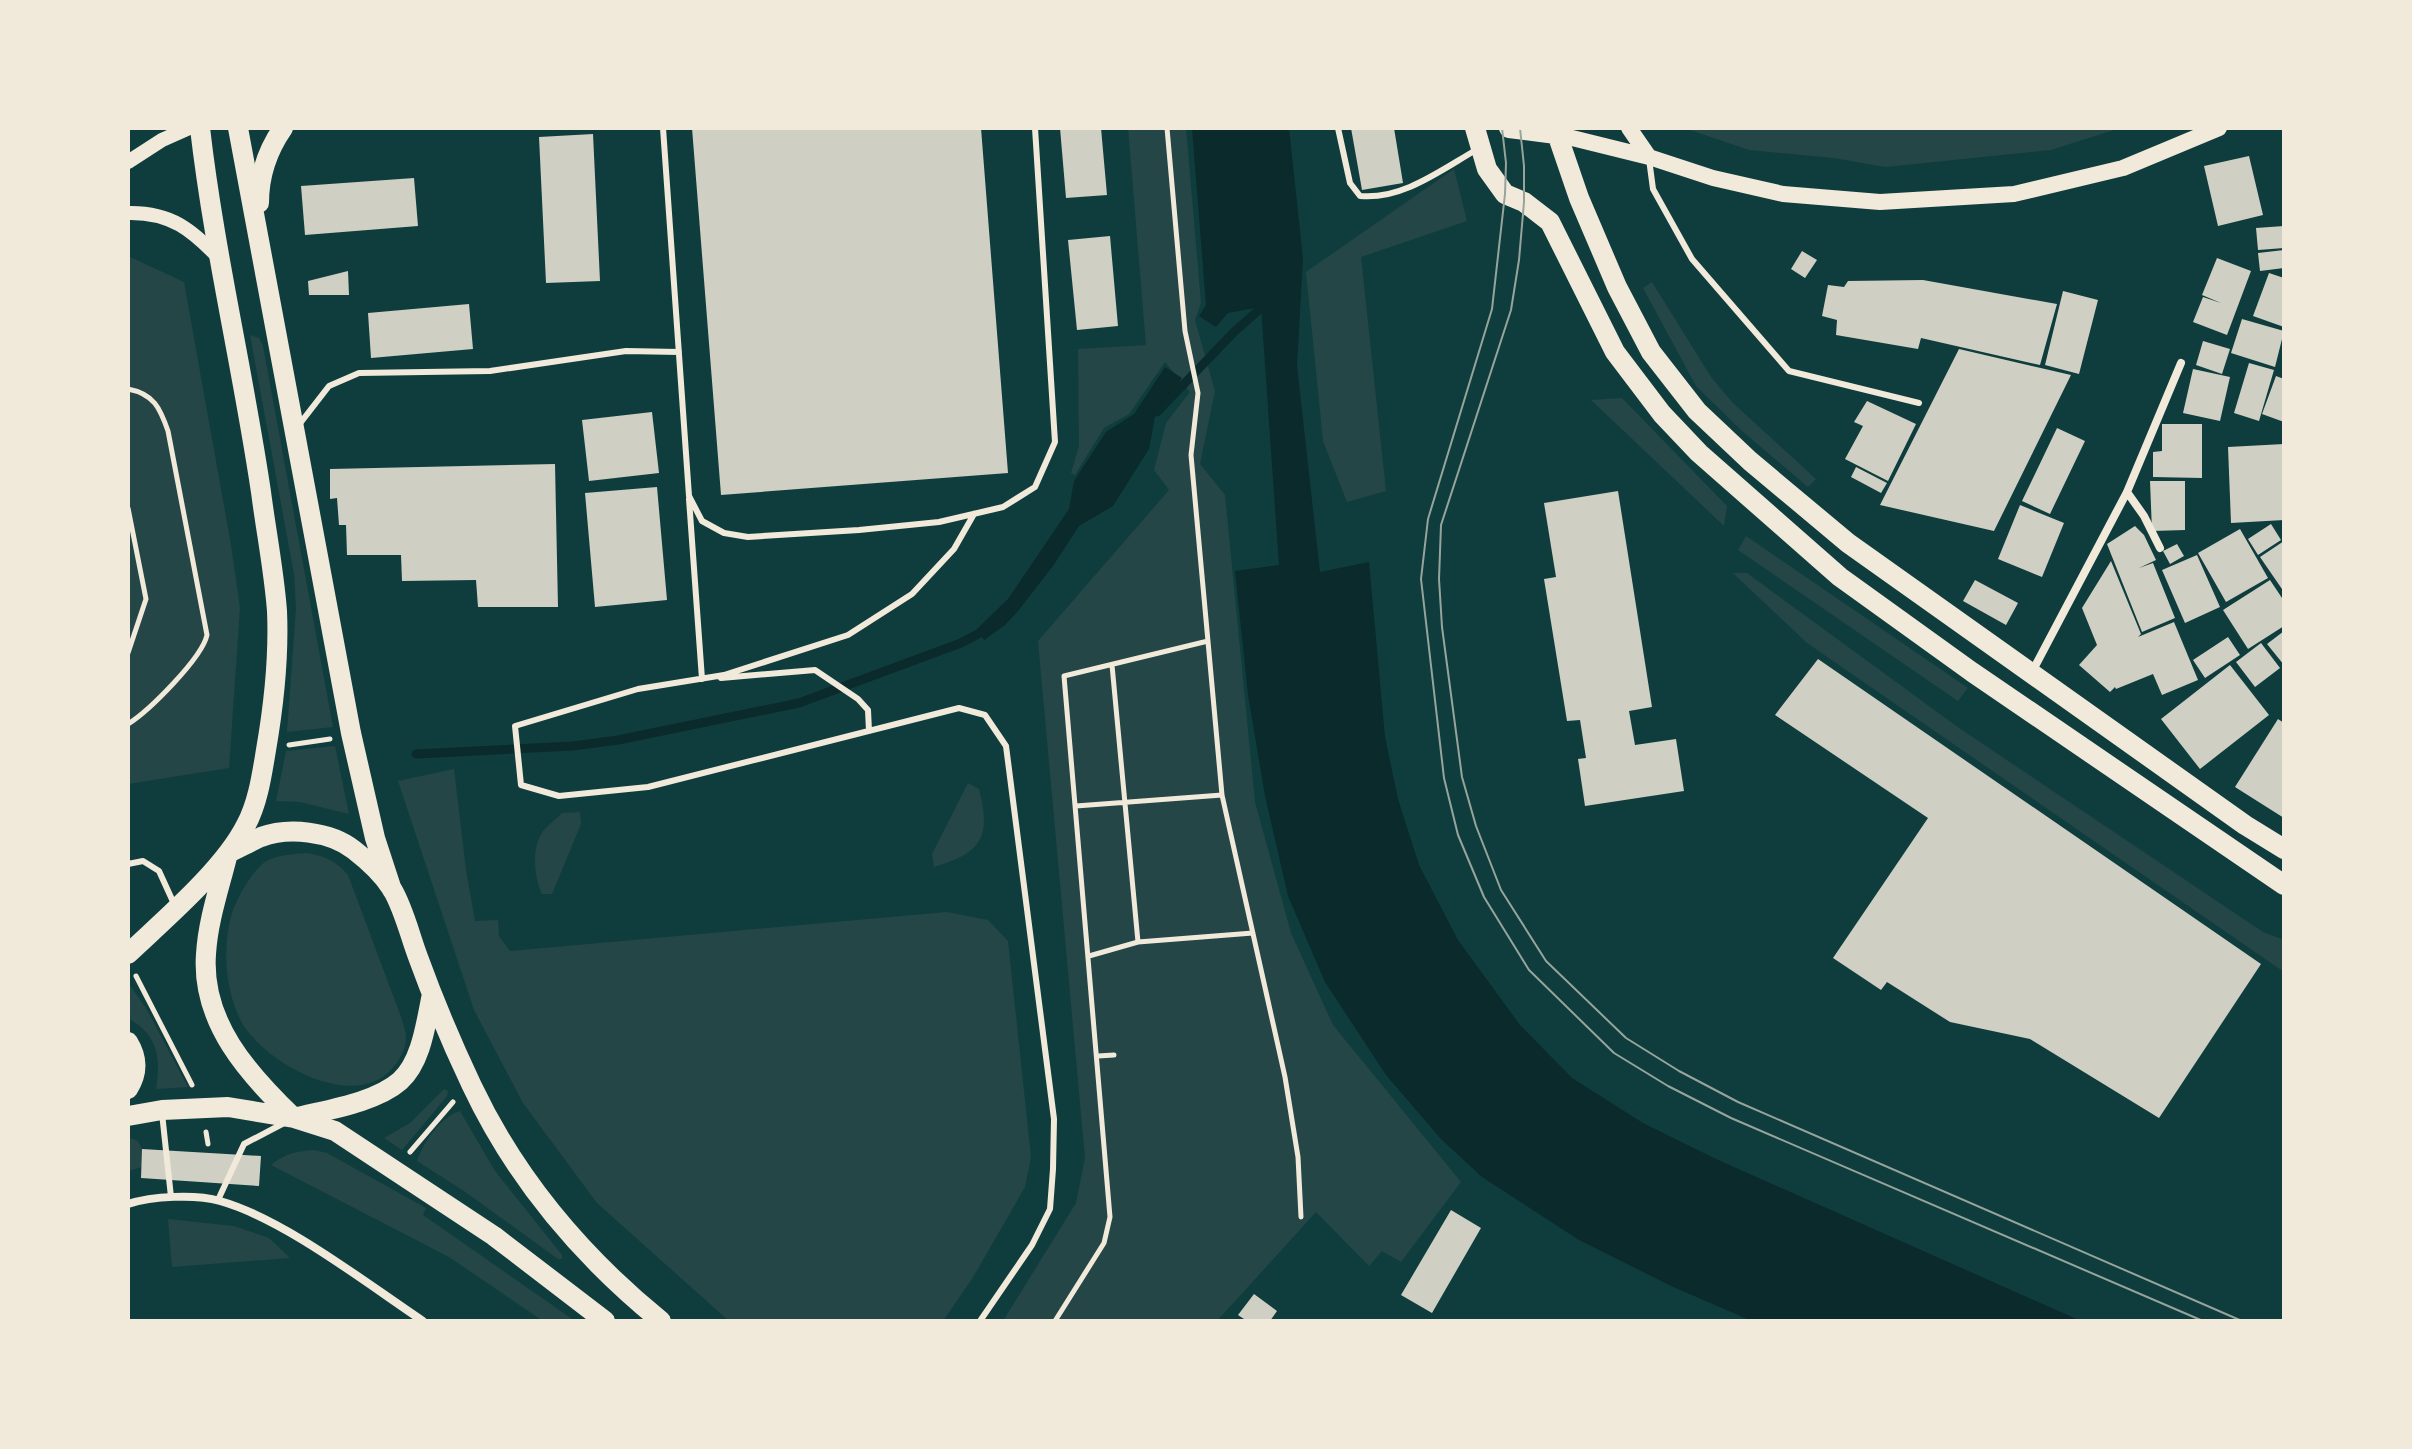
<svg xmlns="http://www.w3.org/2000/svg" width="2412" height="1449" font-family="'Varela Round',sans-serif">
  <rect width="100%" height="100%" fill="#0f3d3e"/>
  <path fill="#244646" d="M1128,128H1186L1201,303L1195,320L1215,391L1200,464L1225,495L1255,802L1291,933L1333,1025L1461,1182L1401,1262L1382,1251L1369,1266L1316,1212L1217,1321H1003L1076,1203L1085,1158L1038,641L1169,490L1154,470L1166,423L1190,392L1165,362L1129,414L1104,428L1075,475L1071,473L1079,446L1078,349L1146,345Z
    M1684,128H2120L2051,150L1885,167L1834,158L1749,150Z
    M1454,169L1467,221L1361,257L1386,491L1347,502L1323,441L1306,272Z
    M128,256L184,282L231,545L240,608L229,768L128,784Z
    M1652,282L1711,377L1732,402L1816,479L1808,487L1741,430L1696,386L1643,288Z
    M250,335L259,338L263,346L333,727L287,732L296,608L294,574Z
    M1622,398L1727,506L1724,526L1591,400Z
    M1746,536L1968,688L1958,701L1738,550Z
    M1733,573H1747L1959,728L2263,932L2284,940V972L1807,643Z
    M335,746L349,814L300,802L276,801L286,751Z
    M454,769L466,870L475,921L498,920L499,936L510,951L947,912L988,920L1008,941L1031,1157L1025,1187L972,1279L943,1321H729L597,1203L523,1103L474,1010L398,781Z
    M968,783L979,789C992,839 980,853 934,867L932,854Z
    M580,812L581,824L552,894H542C534,877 531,848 543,831C548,825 556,819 562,813Z
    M307,853C325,856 336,861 348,875L400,1014C402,1021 406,1030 406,1037C406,1048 401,1057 395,1065C359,1115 264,1064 241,1021C225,990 222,947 232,913C237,898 252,871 265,862C276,855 294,854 307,853Z
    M129,984L146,1008L188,1087L156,1089C161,1057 158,1035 128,1018Z
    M444,1089L448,1091L447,1096L402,1150L384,1138L410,1123Z
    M460,1111L495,1171L562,1255V1259H558L464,1191L417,1161C423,1143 441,1116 460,1111Z
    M128,1137L138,1141L142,1149V1167L128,1171Z
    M314,1150L327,1153L426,1208L423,1215L575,1321H543L449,1257L271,1165C284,1154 297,1151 314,1150Z
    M168,1219L234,1226L269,1238L290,1258L172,1267Z"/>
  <path fill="#0a2a2b" d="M1192,128H1289L1303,259L1297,366L1320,572L1369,562L1385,737L1398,799L1419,865L1458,940L1520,1025L1572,1078L1643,1123L1716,1159L2081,1321H1752L1671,1286L1579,1240L1482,1177L1441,1139L1386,1075L1325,982L1288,896L1265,796L1248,695L1235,571L1279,565L1261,307L1228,313L1216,327L1199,316L1206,305Z
    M1165,367L1182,378L1155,417L1149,449L1113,506L1079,526L1053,566L1018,611L1005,625L984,640L977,629L1008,599L1069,509L1074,481L1106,432L1134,414Z"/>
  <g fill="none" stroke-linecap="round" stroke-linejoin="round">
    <path stroke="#0a2a2b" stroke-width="9" d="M1157,412L1234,332L1269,301
      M416,754L573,746L618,740L799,703L961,643L989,628"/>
  </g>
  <path fill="#cfcfc3" d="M692,128H981L1008,473L721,495Z
    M1060,128H1101L1107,195L1066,198Z
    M1351,128H1394L1403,183L1362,190Z
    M593,134L600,281L546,283L539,137Z
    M2249,156L2263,215L2218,226L2204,166Z
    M414,178L418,226L305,235L301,186Z
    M2284,226V248L2258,250L2256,228Z
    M1110,236L1118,326L1077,330L1068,240Z
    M2284,250V268L2260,271L2258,253Z
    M1802,251L1817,260L1805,278L1791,269Z
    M2217,258L2251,271L2227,335L2193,322L2203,297L2221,303L2202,295Z
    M348,271L349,295H309L308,281Z
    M2269,273L2284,278V327L2253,316Z
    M1923,280L2057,304L2040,365L1921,338L1918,349L1836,335L1837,320L1822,316L1828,285L1844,287L1848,281Z
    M2063,291L2098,300L2079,374L2045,365Z
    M469,304L473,349L371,358L368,313Z
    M2242,319L2284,331L2275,367L2231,353Z
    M2203,341L2230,349L2222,374L2196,365Z
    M1959,349L2071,375L1994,531L1880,505Z
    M2249,363L2274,370L2259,421L2234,413Z
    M2193,369L2230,377L2220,421L2183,413Z
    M2276,376L2284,379V422L2262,414Z
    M1867,401L1916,424L1888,481L1845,459L1863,426L1854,422Z
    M652,412L659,473L589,481L582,420Z
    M2162,424H2202V478L2153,477V452L2162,451Z
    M2057,428L2085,441L2050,514L2022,501Z
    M2284,444V520L2231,523L2228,447Z
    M555,464L558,607H478L476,580L402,581L401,555H347L346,525H339L337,498L330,499V469Z
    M1856,467L1887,483L1881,493L1851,477Z
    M2150,481H2185V530L2152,531Z
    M657,487L667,600L595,607L585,493Z
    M1618,491L1652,707L1629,711L1635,745L1676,739L1684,791L1585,806L1578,759L1586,758L1580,720L1567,721L1544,579L1556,577L1544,503Z
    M2020,505L2064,523L2042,577L1998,559Z
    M2271,524L2281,540L2258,555L2248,539Z
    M2135,526L2144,535L2156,560L2139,568L2153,563L2175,618L2142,632L2107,544Z
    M2240,529L2268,578L2226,602L2198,553Z
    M2284,541V592L2260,557Z
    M2177,544L2184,556L2170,564L2163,551Z
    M2197,555L2220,607L2185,623L2162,570Z
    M2111,561L2141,634L2138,637L2174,622L2198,680L2162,695L2153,674L2116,689L2115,687L2110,692L2079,665L2097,645L2082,608Z
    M1975,580L2018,603L2006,625L1963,601Z
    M2270,580L2284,601V626L2248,649L2223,610Z
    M2284,631V665L2267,644Z
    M2228,637L2240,655L2205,678L2193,660Z
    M2261,643L2280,668L2255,687L2236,662Z
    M1818,659L2261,964L2159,1118L2030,1039L1950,1022L1887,982L1881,990L1833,958L1928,818L1775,715Z
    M2230,665L2269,715L2200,769L2161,719Z
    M2278,719L2284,723V818L2235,787Z
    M142,1149L261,1156L259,1186L141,1178Z
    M1451,1210L1481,1228L1432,1313L1401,1295Z
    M1254,1294L1277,1311L1270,1321H1247L1238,1315Z"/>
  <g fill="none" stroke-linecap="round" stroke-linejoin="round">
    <path stroke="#f1e9da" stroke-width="5" d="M1167,128L1185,331L1198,393L1191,455L1222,795L1285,1077L1298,1157L1301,1217
      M128,389C154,394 160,408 168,431L207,635C202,658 149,711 128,724
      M128,508L146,599L128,653
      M1112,665L1138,942
      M289,745L330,739
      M1076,806L1222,795
      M1089,956L1138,942L1253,933
      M136,976L192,1085
      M1098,1056L1114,1055
      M206,1132L208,1144
      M410,1152L453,1102
      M1055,1321L1104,1243L1110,1217L1064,676L1208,641"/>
    <path stroke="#f1e9da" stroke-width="6" d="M663,128L689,496L702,521L724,533L748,537L859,530L939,522L1003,507L1035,487L1055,442L1035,128
      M1338,128L1350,183L1360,196C1402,200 1441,170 1476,150
      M1649,159L1653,189L1692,259L1789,371L1919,403
      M298,426L329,386L359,373L490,371L626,351L679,352
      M689,499L702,679
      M974,514L954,549L912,594L848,635L724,675L638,689L515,726L521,785L559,796L648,787L959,708L985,715L1006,746L1054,1119L1053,1169L1050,1209L1032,1245L980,1321
      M721,678L815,670L858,699L868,710L869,731
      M128,864L143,861L159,871L175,906
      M162,1113L171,1197
      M218,1200L244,1144L286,1122"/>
    <path stroke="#f1e9da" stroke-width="8" d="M2127,492L2144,516L2160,548
      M2031,674L2127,492L2181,363
      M128,1204C152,1196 196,1194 220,1201C284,1219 366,1283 423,1321"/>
    <path stroke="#f1e9da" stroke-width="14" d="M128,162L162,140L189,128
      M128,213C171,212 192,230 220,259"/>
    <path stroke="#f1e9da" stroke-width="16" d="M1629,128L1649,157
      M1556,134L1649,157L1713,178L1783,194L1880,202L2014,194L2123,168L2219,128"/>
    <path stroke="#f1e9da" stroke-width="20" d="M238,128L351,733L375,838L392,890
      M1475,128L1487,169L1505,194L1524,202L1550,222L1615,352L1662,414L1699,453L1840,577L1972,672L2284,885
      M1509,128L1556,134
      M1555,128L1579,198L1617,287L1651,352L1697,411L1750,461L1848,543L2245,825L2284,849
      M259,203C259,175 267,151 283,128
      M228,853C239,848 250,842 261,837C288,827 330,831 354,850C367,860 383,875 392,889C404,909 410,936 418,957C434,1001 452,1044 472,1086C516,1179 581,1256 661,1321
      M227,857C219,889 208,921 206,954C201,1022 248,1074 294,1118
      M128,954C164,920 224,869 246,825C258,803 262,774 266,750C274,704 279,657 277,611C274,571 266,531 261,492C243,370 214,250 200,128
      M128,1042C138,1058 138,1073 128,1089
      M128,1116L162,1110L228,1107L294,1118L335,1131L494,1236L605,1321
      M294,1118C325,1110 375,1103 400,1081C422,1061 426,1022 432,994"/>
    <path stroke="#97a49c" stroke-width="2" d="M1502,128L1506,163L1505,194L1492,309L1428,519L1421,579L1444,778L1458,835L1484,897L1529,970L1614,1053L1668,1086L1731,1118L2203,1321
      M1520,128L1524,166V202L1519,260L1511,310L1441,525L1439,579L1442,627L1462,777L1476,826L1501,890L1546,961L1626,1038L1679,1071L1738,1102L2242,1321"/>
  </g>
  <rect width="2412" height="1449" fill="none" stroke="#f1e9da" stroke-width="260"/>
</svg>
